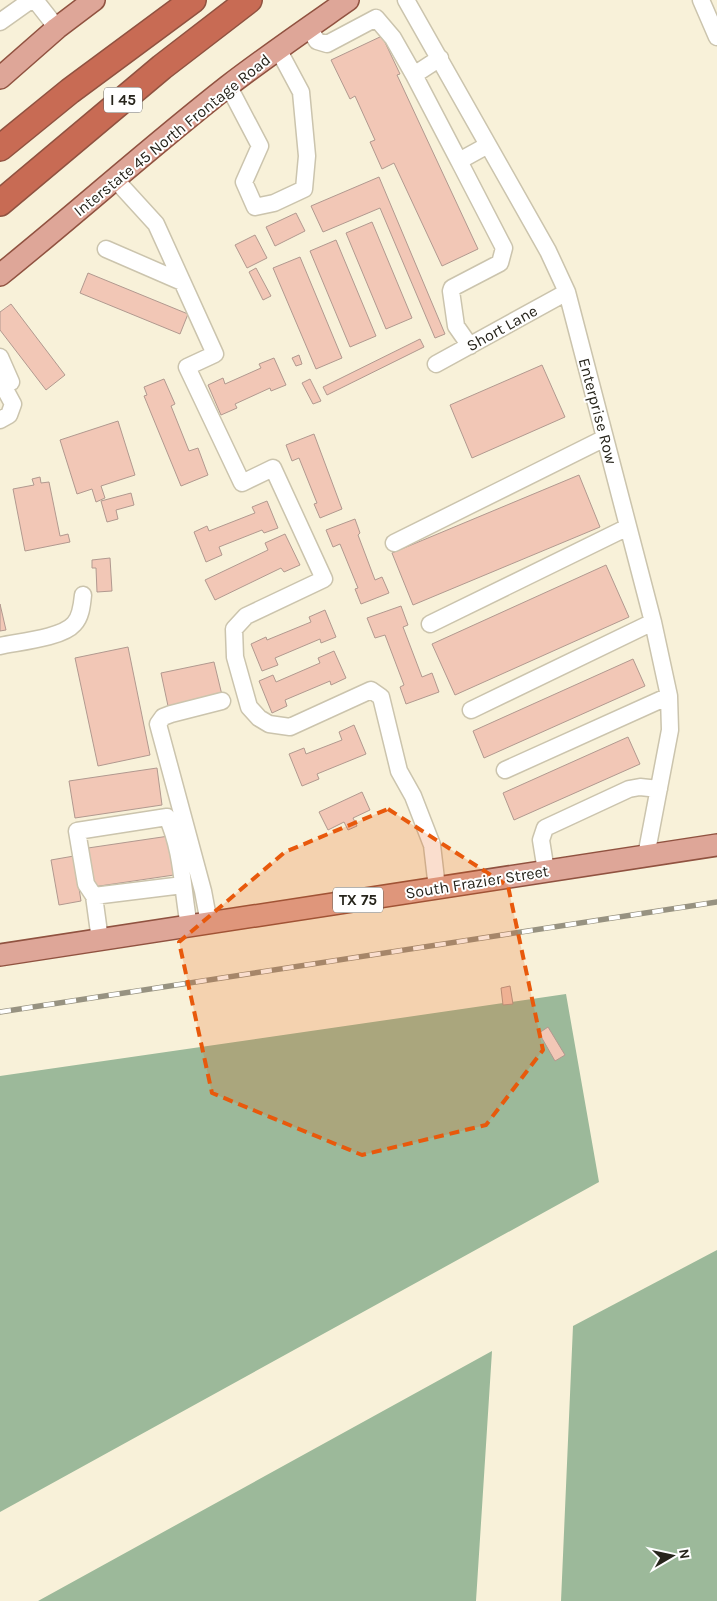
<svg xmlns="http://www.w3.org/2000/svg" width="717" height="1601" font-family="Karla,sans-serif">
  <rect width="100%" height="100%" fill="#f8f1d9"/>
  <path fill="#9cb99a" d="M566,994L599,1182L0,1512V1076Z
    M717,1250V1601H561L573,1326Z
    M492,1351L476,1601H38Z"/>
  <path fill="#f2c7b6" stroke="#b1998f" d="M382,36L400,74L397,75L478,249L442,266L394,163L382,169L370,142L375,140L355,96L350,99L331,60Z
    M379,177L445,334L435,338L380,208L323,232L311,206Z
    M296,213L305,231L275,246L266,227Z
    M372,222L412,318L386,329L346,233Z
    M255,235L267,258L247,268L235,245Z
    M336,240L376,336L350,347L310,251Z
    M300,257L342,358L316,369L273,268Z
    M256,268L271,296L263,300L249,272Z
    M88,273L188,314L180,334L80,293Z
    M11,304L65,375L46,390L0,330V312Z
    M420,339L424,347L327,395L323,387Z
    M299,355L302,364L296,366L292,358Z
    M274,358L286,385L271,391L270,388L235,404L237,408L221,415L208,385L223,378L225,384L261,368L259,364Z
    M542,365L565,417L472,458L450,405Z
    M164,379L175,404L171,406L189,451L198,448L208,475L181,486L144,396L147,395L144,387Z
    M310,379L321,401L313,404L302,383Z
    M118,421L135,475L101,486L105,498L96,502L92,489L77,494L60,440Z
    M314,434L342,509L320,518L314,504L317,503L299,458L292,461L286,445Z
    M579,475L600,527L413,605L392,553Z
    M40,477L41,483L49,482L60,536L68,534L70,542L25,551L13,489L34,485L32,479Z
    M131,493L134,505L116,510L118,519L107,522L101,501Z
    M267,501L278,528L264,533L262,530L219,547L222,555L206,562L194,532L207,526L209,531L255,513L252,507Z
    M355,519L360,533L358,535L375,580L382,577L389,593L361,604L355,589L358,588L340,544L333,547L326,530Z
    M285,534L300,565L284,572L281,568L215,600L205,580L268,550L265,543Z
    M110,558L112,591L97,592L96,568H92V560Z
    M606,565L629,617L455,695L432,644Z
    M0,604L6,630L0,631Z
    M401,606L408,625L403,627L422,677L432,673L439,692L406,704L400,687L404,685L385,635L375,638L367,618Z
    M325,610L336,637L321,643L320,639L275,658L278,665L262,671L251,644L266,637L267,640L311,622L309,617Z
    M128,647L150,755L98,766L75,658Z
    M334,651L346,678L331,685L330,681L285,700L287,706L272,713L259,681L273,675L276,682L320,663L318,658Z
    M633,659L645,686L484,758L473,731Z
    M214,662L222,695L168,706L161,673Z
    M354,725L366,754L317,774L319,779L302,786L289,754L304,748L306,754L342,740L339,732Z
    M628,737L640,764L514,820L503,793Z
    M157,768L162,805L75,818L69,781Z
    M362,792L370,810L353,818L357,826L348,830L344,822L328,830L319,812Z
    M169,836L174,875L93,887L88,848Z
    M74,856L81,901L59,905L51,860Z
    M510,986L513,1004L503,1005L501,988Z
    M548,1027L565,1055L555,1061L539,1033Z"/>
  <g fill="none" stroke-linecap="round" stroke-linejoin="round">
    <g stroke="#cbc4ad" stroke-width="19">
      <path id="minor" d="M35,0L57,28
        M406,0L548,251L567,292L653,622L669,696L670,730L646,856
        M701,0L717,37
        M0,22L31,0
        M309,28L317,41L327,44L376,18L393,38L414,75
        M440,58L414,75L459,161L488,145
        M228,85L260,146L244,182L255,207L274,203L304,189L307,156L301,92L278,49
        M459,161L504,248L500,263L452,288L451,291L456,326L470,346
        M114,178L156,224L215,354L187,367L242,483L273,468L324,579L246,616L234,629L235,657L249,707L259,718L269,724L290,727L371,690L381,697L399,771L413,796L432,845L437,888
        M106,249L182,282
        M0,357L11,382
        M436,364L567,292
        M0,380L13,404L9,415L0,420
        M394,543L605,438
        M430,624L628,527
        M0,646C18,642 62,638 74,624C81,617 82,605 83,595
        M471,710L653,622
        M505,770L669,696
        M546,871L541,840L545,828L629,789L640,787L659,789
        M94,896L183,885
        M209,923L203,891L158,724L163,717L171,714L222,701
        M100,940L94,896L86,884L77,831L167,817C183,852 182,889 189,926"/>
    </g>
    <g stroke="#905240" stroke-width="24">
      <path id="major" d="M0,78L57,28L94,0
        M0,275C77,213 150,147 228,86C267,56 308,28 348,0
        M0,955L717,845"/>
    </g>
    <g stroke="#905240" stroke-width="28">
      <path id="highway" d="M0,148L70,91L193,0
        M0,203L162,67L249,0"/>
    </g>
    <use href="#minor" stroke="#fff" stroke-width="16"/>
    <use href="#major" stroke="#dea698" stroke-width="21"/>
    <use href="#highway" stroke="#c86b54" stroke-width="25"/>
    <g stroke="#979281" stroke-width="5.5">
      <path id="rail" d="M0,1012L717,902"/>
    </g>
    <use href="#rail" stroke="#fff" stroke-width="4" stroke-dasharray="11" stroke-linecap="butt"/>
  </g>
  <path fill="#e8590c" fill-opacity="0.2" stroke="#e8590c" stroke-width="4" stroke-dasharray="10 6" stroke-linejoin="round" d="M388,809L508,886L543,1050L486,1125L362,1155L212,1093L179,942L285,852Z"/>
  <g text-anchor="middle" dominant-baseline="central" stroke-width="4" stroke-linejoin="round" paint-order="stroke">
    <g fill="#fff" stroke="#686660" stroke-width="1">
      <rect x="104" y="87.5" width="38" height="25" rx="4"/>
      <rect x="333" y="887.5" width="50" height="25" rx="4"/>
    </g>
    <g font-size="15" font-weight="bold" fill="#27251c">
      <text x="123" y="100">I 45</text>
      <text x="358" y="900">TX 75</text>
    </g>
    <g font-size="16" fill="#27251c" stroke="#fff">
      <text transform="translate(172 135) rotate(-39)">Interstate 45 North Frontage Road</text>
      <text transform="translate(502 328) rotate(-29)">Short Lane</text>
      <text transform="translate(598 411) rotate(75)">Enterprise Row</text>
      <text transform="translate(477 882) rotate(-9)">South Frazier Street</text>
    </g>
  </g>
  <g transform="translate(672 1556) rotate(81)" stroke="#ffffff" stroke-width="4" paint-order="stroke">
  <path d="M0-4L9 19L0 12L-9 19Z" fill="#27251c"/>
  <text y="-8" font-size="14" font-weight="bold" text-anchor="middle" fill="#27251c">N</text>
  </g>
</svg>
